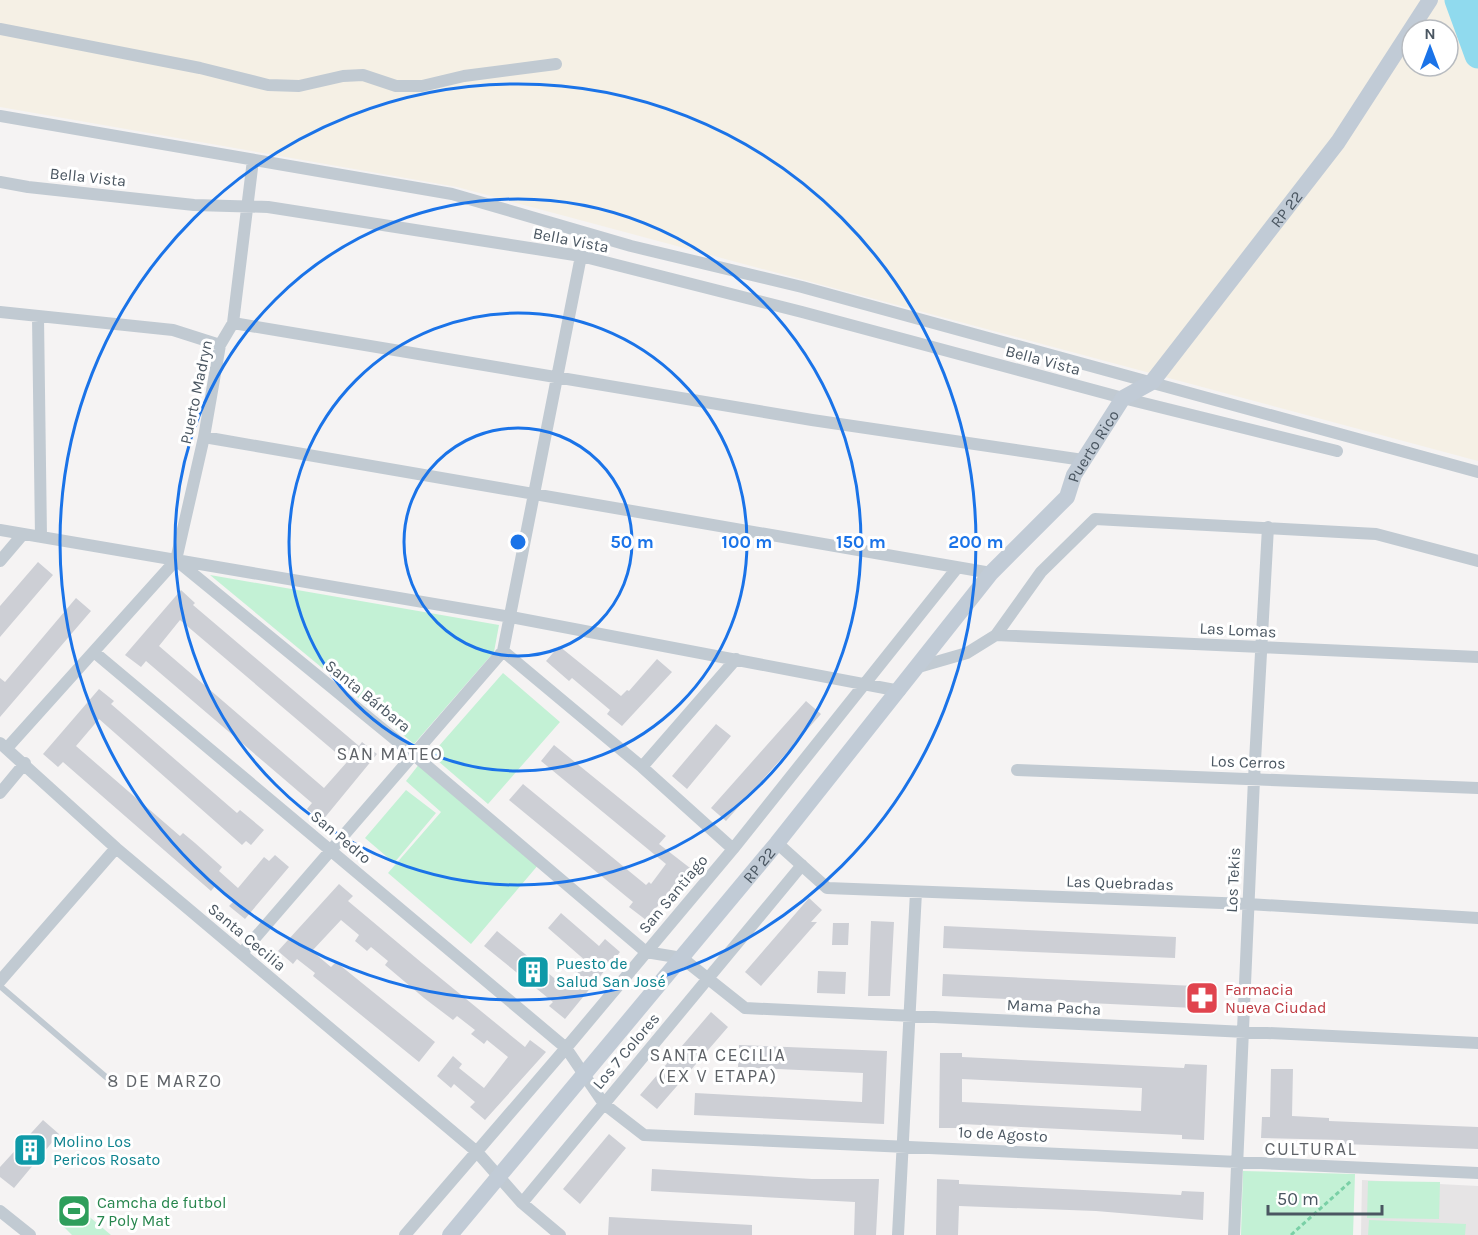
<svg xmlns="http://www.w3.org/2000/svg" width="1478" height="1235" font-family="Karla,sans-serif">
  <rect width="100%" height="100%" fill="#f5f3f3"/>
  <path fill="#e6e4e5" d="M1362,1180L1478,1186V1235H1361Z"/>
  <path fill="#c3f1d5" d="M210,575L499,625L494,652L414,744Z
    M503,673L560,722L488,804L431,755Z
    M420,763L539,864L471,944L388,873L441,812L406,781Z
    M406,790L436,813L394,863L365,838Z
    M1243,1171L1355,1174L1353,1235H1241Z
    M1368,1181L1440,1182L1439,1219L1367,1218Z
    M72,1202L111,1235H72L57,1220Z
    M1369,1220L1466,1224L1465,1235H1368Z"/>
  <path fill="#f5f0e5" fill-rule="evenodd" d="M0,0H1478V461L457,187L0,107ZM1412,30H1448V66H1412Z"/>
  <path fill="#90daee" d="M1458,0H1478V55Z"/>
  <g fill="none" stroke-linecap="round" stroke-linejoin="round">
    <path stroke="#90daee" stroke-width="27" d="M1458,0L1478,55"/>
  </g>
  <path fill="#cdcfd5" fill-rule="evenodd" d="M38,562L53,575L0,637V606Z
    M181,590L195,603L193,605L359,746L362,742L377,754L322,821L307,809L312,803L146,661L141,667L125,655ZM180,620L347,762L324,788L159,646Z
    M76,598L91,611L0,717V678L5,682Z
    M559,646L621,696L627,690L629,691L657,659L672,672L622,726L607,714L610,710L572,678L569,681L546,661Z
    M99,689L114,701L111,704L237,813L240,810L264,830L251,845L246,841L242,845L99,719L76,746L180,836L183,833L195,843L222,867L219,871L238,888L264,857L269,861L275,855L289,867L245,919L229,906L234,901L216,885L211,891L63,762L58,767L43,754Z
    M806,701L821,714L726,821L711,808Z
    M716,724L731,736L687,789L672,776Z
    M554,745L666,836L659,844L690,868L646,920L629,907L633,902L509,800L523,784L646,885L649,882L651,884L666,864L541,761Z
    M339,884L353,896L348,901L422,963L525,1047L530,1040L546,1052L485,1120L470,1107L475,1102L454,1084L451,1088L437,1076L453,1056L462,1064L459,1068L484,1088L508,1057L487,1040L484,1044L471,1034L475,1030L457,1016L453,1020L424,998L385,965L388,961L371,947L367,951L355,941L359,935L341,920L312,951L331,967L336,962L435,1042L419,1062L313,976L315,973L297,959L293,964L278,951Z
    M809,898L822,910L811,922H817L761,986L745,972Z
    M561,913L599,946L605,939L620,952L565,1019L549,1006L553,1002L484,946L497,931L565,987L587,962L548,928Z
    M871,921L894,922L890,996H868Z
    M833,923H849L848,945H832Z
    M944,926L1176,937L1175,958L943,948Z
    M818,971L846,972L845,994L817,993Z
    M943,974L1216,987L1215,1009L942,996Z
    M711,1012L728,1027L657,1109L640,1095Z
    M739,1045L887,1051L884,1124L694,1115L695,1093L862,1102L863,1073L738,1067Z
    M940,1053H962V1057L1184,1068L1185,1064L1207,1065L1204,1140L1182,1139V1135L961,1124V1128H939ZM962,1079L1142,1088L1141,1111L962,1102Z
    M1271,1069H1293L1292,1116L1329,1118V1121L1478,1127V1149L1343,1144V1140L1261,1138L1262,1117H1270Z
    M43,1120L59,1134L14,1188L0,1177V1167Z
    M609,1134L626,1148L580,1204L563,1189Z
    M652,1169L812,1179H879L876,1235H854L855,1202L651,1191Z
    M937,1179L959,1180V1184L1125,1192L1181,1195L1182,1191L1204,1192L1203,1220L1096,1211L959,1206L958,1235H936Z
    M609,1217L752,1225V1235H608Z"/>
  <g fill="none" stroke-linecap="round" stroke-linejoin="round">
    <path stroke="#7ad0a6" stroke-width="3" stroke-dasharray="4.5 3" stroke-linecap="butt" d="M1291,1235L1351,1181"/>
    <path stroke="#c1cad2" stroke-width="6" d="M0,986L106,1077"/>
    <path stroke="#c1cad2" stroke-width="12" d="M0,29L200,68L268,85L299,86L343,76L363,75L396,86H422L464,76L556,64
      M0,116L452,194L631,246L802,287L1478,472
      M0,182L28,187L194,205L268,207L581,256L802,312L1123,398L1337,451
      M0,312L173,330L220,345
      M38,317L41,537
      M233,323L812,420L1083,460
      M204,437L991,573
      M0,530L511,617L900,691
      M176,560L413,754L646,952L682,958L745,1008L1478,1043
      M0,561L23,534
      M996,635L1478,657
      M503,651L642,767L733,849
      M94,652L566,1048L604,1104L644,1135L1478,1173
      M922,666L967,653L996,635L1041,572L1095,519L1376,534L1478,561
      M0,743L116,848L477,1152L522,1203L560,1235
      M7,748L176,560L204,437L220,345L233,323L253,160
      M642,767L736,659
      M1017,770L1478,788
      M0,793L25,763
      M777,843L827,888L1248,904L1478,918
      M242,953L503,651L581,256
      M0,981L116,848
      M522,1203L802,865
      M0,1211L30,1235
      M405,1235L566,1048L733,849L957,568
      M898,1235L916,892
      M1234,1235L1254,779L1268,527"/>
    <path stroke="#c1cbd6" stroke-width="16" id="s1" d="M450,1235L777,843L991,573L1067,497L1074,475L1123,398L1152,382L1338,142L1430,0"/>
  </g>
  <g fill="none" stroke="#1a73e8" stroke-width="3">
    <circle cx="518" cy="542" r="114"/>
    <circle cx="518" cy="542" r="229"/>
    <circle cx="518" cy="542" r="343"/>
    <circle cx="518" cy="542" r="458"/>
  </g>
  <defs>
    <g id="building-square" transform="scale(1.725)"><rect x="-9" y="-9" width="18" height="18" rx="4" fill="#0f9aa8" stroke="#fff"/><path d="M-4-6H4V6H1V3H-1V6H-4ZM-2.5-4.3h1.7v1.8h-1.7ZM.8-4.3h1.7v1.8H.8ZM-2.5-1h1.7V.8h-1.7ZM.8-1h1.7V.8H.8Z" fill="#fff"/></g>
    <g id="pharmacy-square" transform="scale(1.725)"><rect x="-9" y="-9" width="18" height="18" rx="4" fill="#e0444e" stroke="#fff"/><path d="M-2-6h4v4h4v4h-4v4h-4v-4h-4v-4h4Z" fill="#fff"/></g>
    <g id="stadium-square" transform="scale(1.725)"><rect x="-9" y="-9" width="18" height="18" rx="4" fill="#2e9e5b" stroke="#fff"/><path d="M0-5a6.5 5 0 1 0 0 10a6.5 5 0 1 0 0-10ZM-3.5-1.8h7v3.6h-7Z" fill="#fff"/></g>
  </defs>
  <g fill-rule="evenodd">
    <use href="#building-square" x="533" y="972"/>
    <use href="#pharmacy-square" x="1202" y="998"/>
    <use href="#building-square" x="30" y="1150"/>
    <use href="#stadium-square" x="74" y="1211"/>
  </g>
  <g text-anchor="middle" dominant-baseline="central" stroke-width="6" stroke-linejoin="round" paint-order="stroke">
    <g font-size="16" fill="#4a5661" stroke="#fff">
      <text transform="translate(88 177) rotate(6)">Bella Vista</text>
      <text stroke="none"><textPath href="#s1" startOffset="1329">RP 22</textPath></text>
      <text transform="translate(571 240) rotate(11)">Bella Vista</text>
      <text transform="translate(1043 360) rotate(15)">Bella Vista</text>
      <text transform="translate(196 392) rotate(-78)">Puerto Madryn</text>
      <text stroke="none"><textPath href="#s1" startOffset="1020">Puerto Rico</textPath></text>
      <text transform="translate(1238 630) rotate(3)">Las Lomas</text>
      <text transform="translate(368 696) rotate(39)">Santa Bárbara</text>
      <text transform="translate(1248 762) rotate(2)">Los Cerros</text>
      <text transform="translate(341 837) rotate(40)">San Pedro</text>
      <text stroke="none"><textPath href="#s1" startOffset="482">RP 22</textPath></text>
      <text transform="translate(1233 880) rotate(-87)">Los Tekis</text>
      <text transform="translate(1120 883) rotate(2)">Las Quebradas</text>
      <text transform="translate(673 894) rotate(-50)">San Santiago</text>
      <text transform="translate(247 937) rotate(40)">Santa Cecilia</text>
      <text transform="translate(1054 1007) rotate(3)">Mama Pacha</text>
      <text transform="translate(626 1051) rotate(-50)">Los 7 Colores</text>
      <text transform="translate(1003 1134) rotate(3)">1º de Agosto</text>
    </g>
    <g font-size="16" fill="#0d838f" stroke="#fff" text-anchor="start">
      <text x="556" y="963">Puesto de<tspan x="556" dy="18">Salud San José</tspan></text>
      <text x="53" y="1141">Molino Los<tspan x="53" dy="18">Pericos Rosato</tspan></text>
    </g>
    <g font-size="16" fill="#be3a42" stroke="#fff" text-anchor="start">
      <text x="1225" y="989">Farmacia<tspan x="1225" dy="18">Nueva Ciudad</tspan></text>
    </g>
    <g font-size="16" fill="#27864d" stroke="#fff" text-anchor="start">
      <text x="97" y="1202">Camcha de futbol<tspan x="97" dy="18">7 Poly Mat</tspan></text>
    </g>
    <g font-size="18" letter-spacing="1.5" fill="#5f6368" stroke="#fff">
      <text x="390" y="754">SAN MATEO</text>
      <text x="718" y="1055">SANTA CECILIA<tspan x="718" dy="21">(EX V ETAPA)</tspan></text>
      <text x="165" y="1081">8 DE MARZO</text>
      <text x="1311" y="1149">CULTURAL</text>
    </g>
  </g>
  <circle cx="518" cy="542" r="9" fill="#1a73e8" stroke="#fff" stroke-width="3"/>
  <g font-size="18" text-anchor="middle" font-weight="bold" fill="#1a73e8" stroke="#fff" stroke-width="6" stroke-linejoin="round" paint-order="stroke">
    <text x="632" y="548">50 m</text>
    <text x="747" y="548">100 m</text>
    <text x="861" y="548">150 m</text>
    <text x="976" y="548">200 m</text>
  </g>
  <g transform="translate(1430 48)"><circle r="28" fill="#ffffff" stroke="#b7bbc0" stroke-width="1.5"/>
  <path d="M0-4.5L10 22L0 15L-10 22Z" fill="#1a73e8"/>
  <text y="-9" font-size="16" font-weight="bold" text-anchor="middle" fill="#4a5661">N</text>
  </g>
  <path d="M1268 1205v9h114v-9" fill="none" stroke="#4a5661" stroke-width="3"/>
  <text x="1277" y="1205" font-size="18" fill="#4a5661" stroke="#ffffff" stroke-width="4.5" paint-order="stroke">50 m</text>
</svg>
